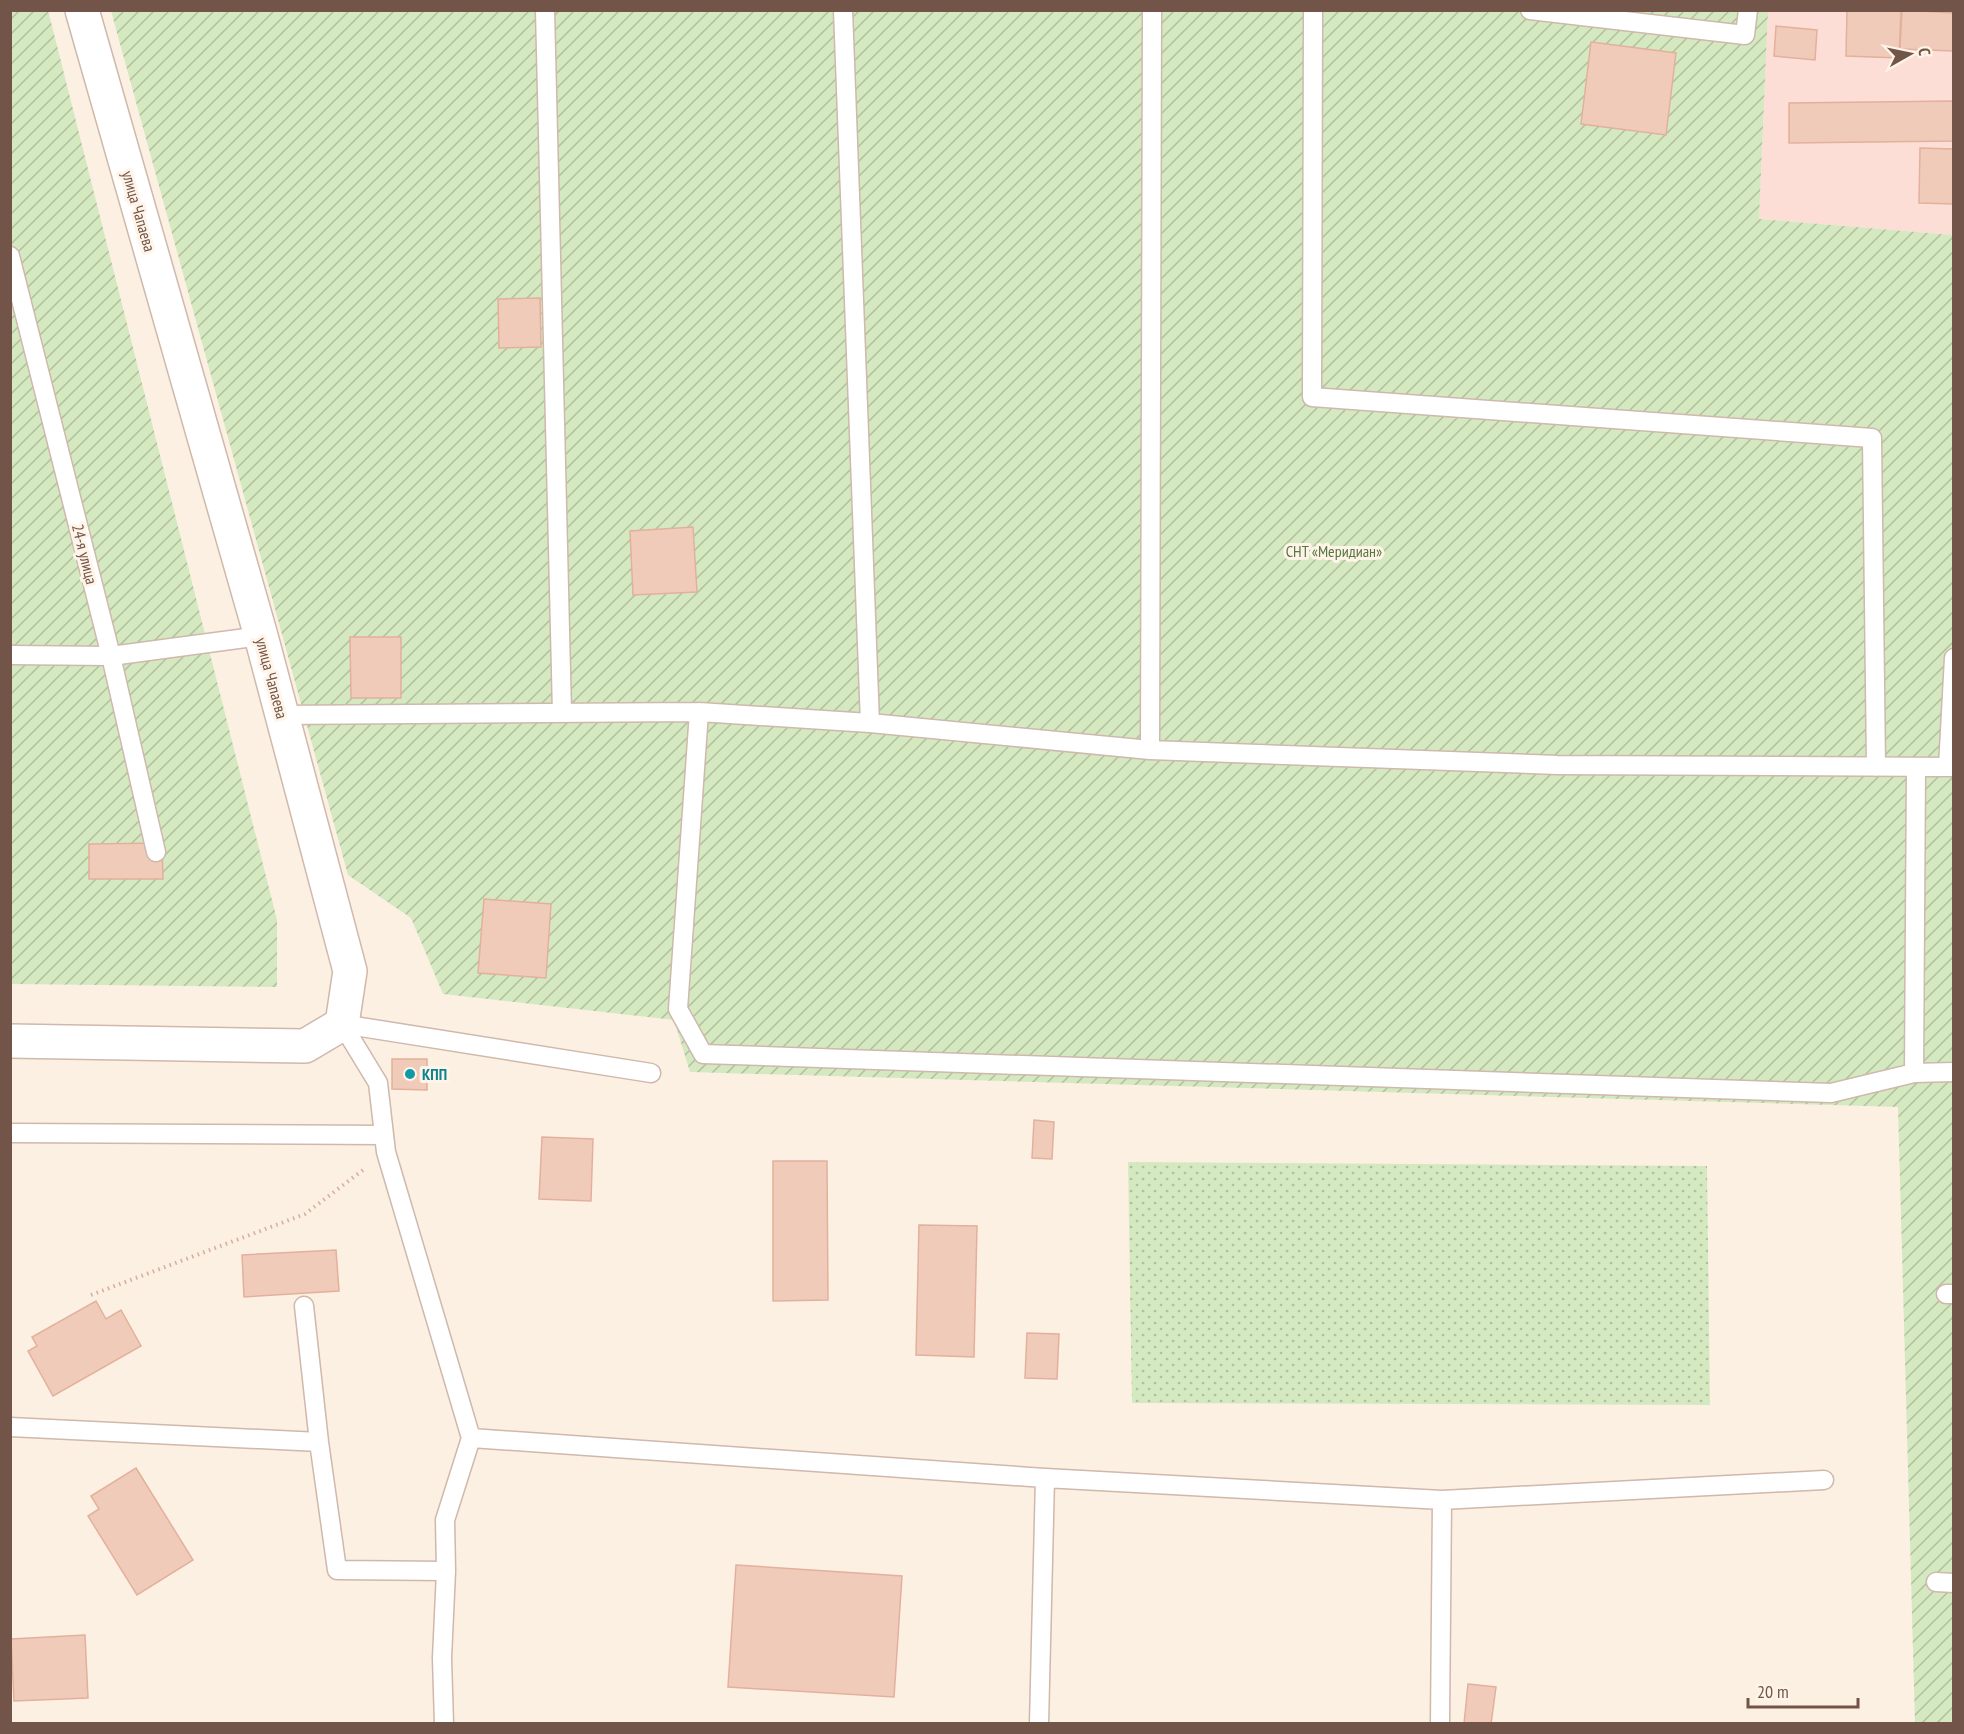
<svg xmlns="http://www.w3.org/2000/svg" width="1964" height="1734" font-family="'PT Sans Narrow',sans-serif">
  <defs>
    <pattern id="park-dots" width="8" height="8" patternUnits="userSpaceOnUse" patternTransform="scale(1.5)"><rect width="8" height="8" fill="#d5e9c1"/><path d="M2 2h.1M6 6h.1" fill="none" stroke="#b1bf9f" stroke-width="1.8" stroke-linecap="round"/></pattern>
    <pattern id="garden-furrows" width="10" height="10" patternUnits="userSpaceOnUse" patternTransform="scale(1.5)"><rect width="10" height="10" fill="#d5e9c1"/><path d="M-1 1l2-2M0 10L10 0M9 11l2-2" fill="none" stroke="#b1bf9f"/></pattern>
  </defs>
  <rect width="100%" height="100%" fill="#fcf0e2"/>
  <path fill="#fcded6" d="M1768,11H1953V235L1759,219Z"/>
  <path fill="url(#park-dots)" d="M1128,1162L1707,1166L1710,1405L1132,1403Z"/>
  <path fill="url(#garden-furrows)" d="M48,10L277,920V987L11,984L10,11Z
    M111,11H1768L1759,219L1953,235V1723H1915L1898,1107L690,1072L674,1020L443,994L411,918L348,875Z"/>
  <path fill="#f1cbba" stroke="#e3b09b" stroke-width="1.5" d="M1847,10H1901L1899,58L1846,56Z
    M1902,10L1954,13V51L1900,49Z
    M1776,26L1817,30L1815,60L1774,56Z
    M1591,42L1676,53L1666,135L1581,124Z
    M1954,101V141L1789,143V103Z
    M1920,148L1954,149V204L1919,203Z
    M540,298L541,347L499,348L498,299Z
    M693,527L697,592L633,595L630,531Z
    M350,637H401V698H351Z
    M162,843L163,879H89V844Z
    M484,899L551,904L546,978L478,973Z
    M392,1059H427V1090L392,1089Z
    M1034,1120L1054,1122L1052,1159L1032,1158Z
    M542,1137L593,1139L591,1201L539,1199Z
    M773,1161H827L828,1300L773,1301Z
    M919,1225L977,1226L974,1357L916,1355Z
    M336,1250L339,1291L244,1297L242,1255Z
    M96,1301L106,1319L121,1310L141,1346L53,1396L28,1351L37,1346L32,1337Z
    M1027,1333L1059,1334L1057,1379L1025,1378Z
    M136,1468L193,1560L137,1595L88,1516L99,1509L91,1496Z
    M736,1565L902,1576L894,1697L728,1687Z
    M85,1635L88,1698L14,1701L11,1639Z
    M1468,1684L1496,1687L1491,1724H1464Z"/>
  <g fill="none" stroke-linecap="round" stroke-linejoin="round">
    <g stroke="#cfb8ac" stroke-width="21">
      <path id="lane" d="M545,10L562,713
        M843,10L870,723
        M1313,10L1312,397L1872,438L1876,767
        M1530,10L1745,35L1748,10
        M10,256L111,656L156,852
        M10,655L111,656L261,636
        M699,712L678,1009L703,1054L1831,1093L1914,1073L1954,1072
        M281,715L699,712L870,723L1150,750L1557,765L1954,767
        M1150,750L1152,10
        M1948,767L1954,658
        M342,1024L378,1083L386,1152L471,1438L445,1520L446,1571L442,1658L444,1724
        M342,1024L651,1073
        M1914,1073L1916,767
        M10,1133L383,1135
        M1946,1294H1954
        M304,1306L319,1442L337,1570L446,1571
        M10,1427L319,1442
        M471,1438L1045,1478L1442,1500L1824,1480
        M1936,1582L1954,1583
        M1039,1724L1045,1478
        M1440,1724L1442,1500"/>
    </g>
    <g stroke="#cfb8ac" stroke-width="36">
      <path id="street" d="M10,1041L305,1046L342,1024L350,971L261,636L82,10"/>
    </g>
    <path stroke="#d5ae9e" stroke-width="4" stroke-dasharray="1.5 4.5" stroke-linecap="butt" d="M91,1295L305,1214L363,1170"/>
    <use href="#lane" stroke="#fff" stroke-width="18"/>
    <use href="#street" stroke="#fff" stroke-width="33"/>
  </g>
  <circle fill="#0f9aa8" stroke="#fff4e8" stroke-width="2" cx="410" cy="1074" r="6"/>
  <g text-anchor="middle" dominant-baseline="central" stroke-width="6" stroke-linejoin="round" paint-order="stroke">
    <g font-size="16" fill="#735449" stroke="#fff4e8">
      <text transform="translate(139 211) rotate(74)">улица Чапаева</text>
      <text transform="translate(85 554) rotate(76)">24-я улица</text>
      <text transform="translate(272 678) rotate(75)">улица Чапаева</text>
    </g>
    <g font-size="16" fill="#567842" stroke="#fff4e8">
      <text x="1334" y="551">СНТ «Меридиан»</text>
    </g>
    <g font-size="16" font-weight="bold" fill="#0d838f" stroke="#fff4e8" text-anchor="start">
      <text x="422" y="1074">КПП</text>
    </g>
  </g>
  <rect width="1964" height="1734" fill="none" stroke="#735449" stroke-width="24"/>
  <g transform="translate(1910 54) rotate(81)" stroke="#fff4e8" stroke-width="4.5" paint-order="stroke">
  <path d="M0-4.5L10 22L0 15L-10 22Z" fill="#735449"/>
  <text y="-9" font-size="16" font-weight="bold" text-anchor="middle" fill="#735449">С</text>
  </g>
  <path d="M1748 1698v9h110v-9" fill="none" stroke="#735449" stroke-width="3"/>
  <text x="1757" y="1698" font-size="18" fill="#735449" stroke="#fff4e8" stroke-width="4.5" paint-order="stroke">20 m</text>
</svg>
